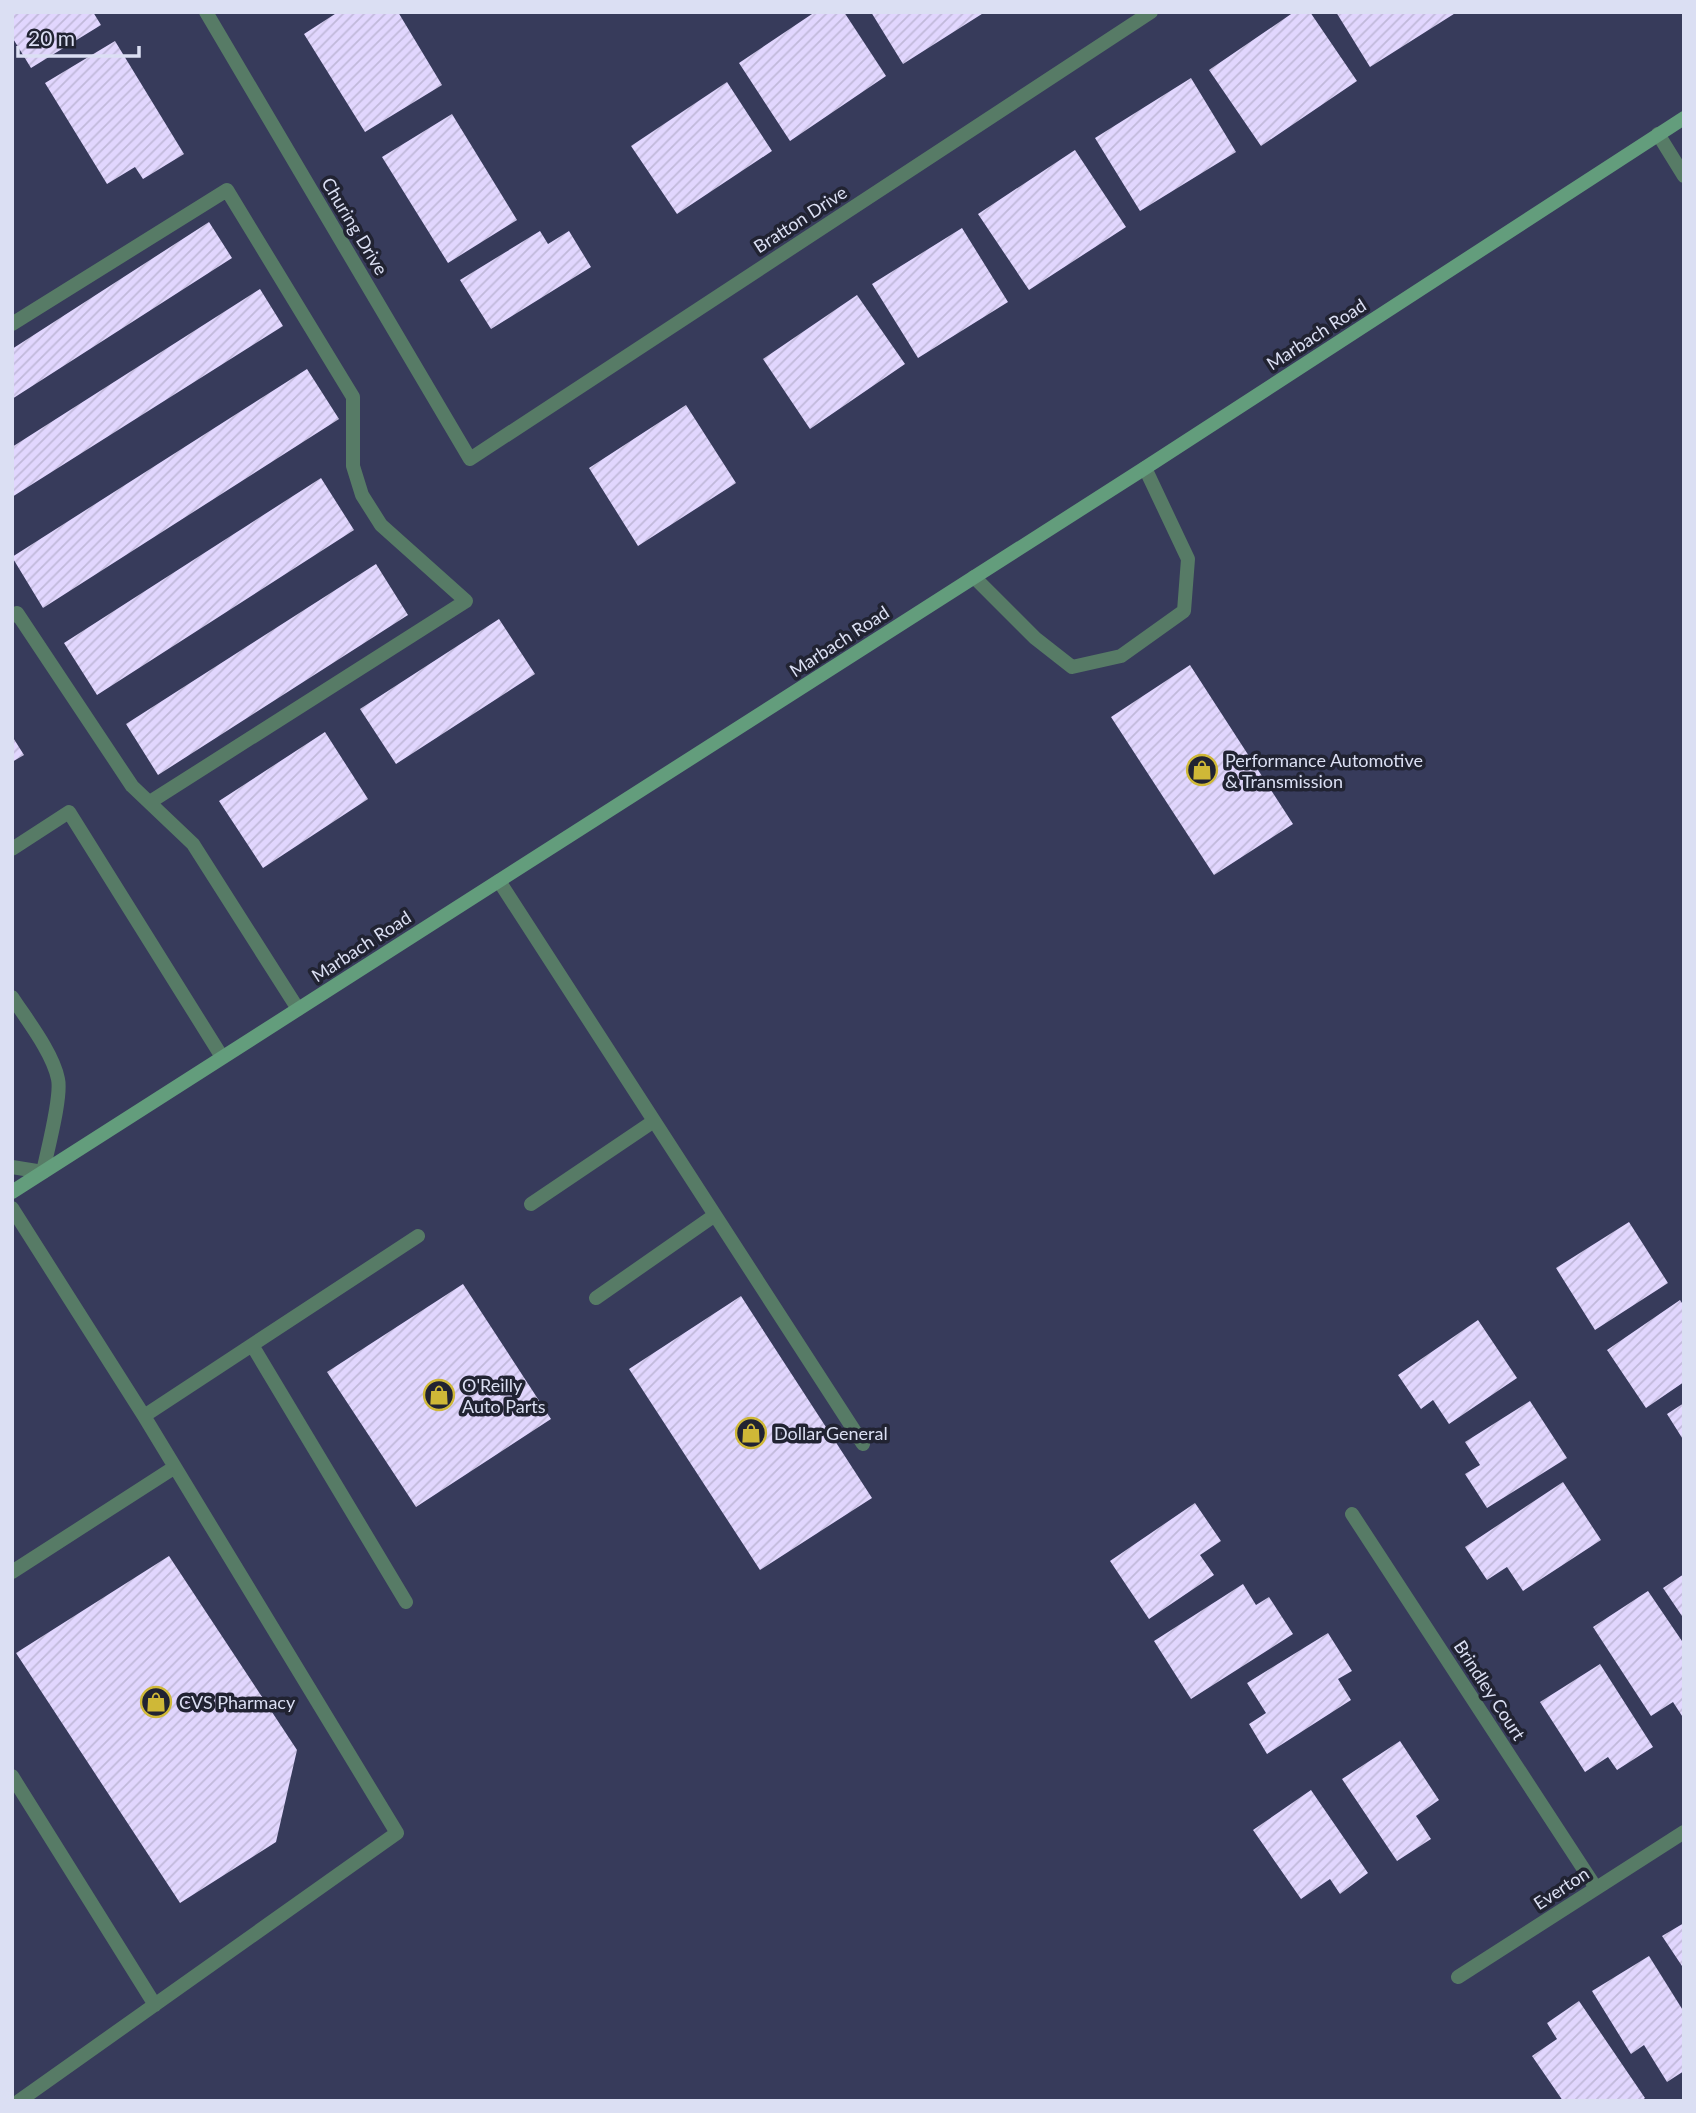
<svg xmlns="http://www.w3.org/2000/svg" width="1696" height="2113" font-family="Lato,sans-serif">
  <defs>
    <pattern id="building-hatch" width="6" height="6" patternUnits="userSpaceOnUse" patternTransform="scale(1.75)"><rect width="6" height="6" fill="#e1d6fe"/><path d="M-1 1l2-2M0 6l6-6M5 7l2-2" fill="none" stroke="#c1b9da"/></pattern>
  </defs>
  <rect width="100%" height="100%" fill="#373b5b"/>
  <path fill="url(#building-hatch)" d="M12,12H93L101,25L31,68L12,37Z
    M338,12H398L442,85L365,132L304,34Z
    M815,12H844L886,76L790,141L739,63Z
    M871,12H985L903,64Z
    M1294,12H1310L1357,81L1261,146L1209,70Z
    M1336,12H1457L1370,67Z
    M115,41L184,154L143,179L135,167L107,184L45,83Z
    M1191,78L1236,152L1140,211L1095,138Z
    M727,82L772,151L677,214L631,146Z
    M452,114L517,220L448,263L382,157Z
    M1075,150L1126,227L1029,290L978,214Z
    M209,222L232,258L12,399V349Z
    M962,228L1008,302L918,358L872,284Z
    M540,231L548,244L569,231L591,267L491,329L460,280Z
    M260,289L283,326L12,497V447Z
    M857,295L905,364L810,429L763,359Z
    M307,369L339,419L43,608L12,557Z
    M686,405L736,483L638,546L589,468Z
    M321,478L354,530L97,695L64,643Z
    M376,564L408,615L158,775L126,724Z
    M499,619L535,674L396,764L360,709Z
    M1190,665L1293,824L1214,875L1111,717Z
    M325,732L368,799L263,868L219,801Z
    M12,736L24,755L12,762Z
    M1629,1222L1668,1283L1595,1330L1556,1268Z
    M463,1284L551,1419L416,1507L327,1372Z
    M741,1296L872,1498L760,1570L629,1369Z
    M1680,1300L1684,1306V1382L1646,1408L1607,1350Z
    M1478,1320L1517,1378L1449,1424L1433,1400L1421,1409L1398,1375Z
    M1530,1401L1567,1458L1487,1508L1465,1474L1480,1465L1465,1442Z
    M1684,1403V1441L1667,1414Z
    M1563,1482L1601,1540L1523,1591L1507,1567L1487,1580L1465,1547Z
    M1195,1503L1221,1541L1200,1555L1214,1575L1149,1619L1110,1561Z
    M169,1556L297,1750L276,1842L180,1903L16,1653Z
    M1684,1574V1619L1663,1588Z
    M1243,1584L1256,1605L1269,1597L1293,1634L1191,1699L1154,1641Z
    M1648,1591L1684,1644V1719L1673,1702L1651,1716L1593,1627Z
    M1328,1633L1352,1671L1338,1679L1351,1700L1267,1754L1249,1724L1266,1713L1247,1683Z
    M1600,1664L1653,1747L1617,1770L1608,1757L1585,1772L1540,1702Z
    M1400,1741L1439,1800L1416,1816L1431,1839L1397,1861L1342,1779Z
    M1311,1790L1368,1873L1340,1894L1330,1879L1301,1899L1253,1830Z
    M1684,1923V1969L1662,1936Z
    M1649,1956L1684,2012V2071L1667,2082L1644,2045L1631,2054L1592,1991Z
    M1579,2001L1645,2098L1641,2101H1563L1532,2056L1557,2039L1547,2023Z"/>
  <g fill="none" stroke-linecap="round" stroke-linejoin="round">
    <path stroke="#577b66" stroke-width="14" d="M1658,134L1684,176
      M12,324L227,190L353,397V466L362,495L381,525L466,601L150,802
      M974,577L1035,638L1072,667L1121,656L1184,611L1188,559L1145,468
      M12,616L17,613L132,786L193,844L298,1009
      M12,849L69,812L222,1057
      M499,881L863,1444
      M12,997C27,1020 53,1053 58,1079C62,1097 47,1151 43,1172L12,1167
      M531,1204L654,1121
      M12,1208L144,1416L397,1833L19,2101
      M596,1298L715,1215
      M252,1345L406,1602
      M144,1416L418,1236
      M12,1572L175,1467
      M12,1776L155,2005"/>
    <path stroke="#577b66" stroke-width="14" d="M206,12L470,459L1151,12
      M1352,1514L1596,1888
      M1458,1977L1684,1832"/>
    <path stroke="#639d7c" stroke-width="14" d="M12,1192L1145,468L1684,118"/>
  </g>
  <defs>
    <g id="shop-ring" transform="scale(1.575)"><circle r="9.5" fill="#212332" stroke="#cfb837" stroke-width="1.5"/><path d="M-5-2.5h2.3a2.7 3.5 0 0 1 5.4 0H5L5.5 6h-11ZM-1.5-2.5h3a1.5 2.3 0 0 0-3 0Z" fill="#cfb837"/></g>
  </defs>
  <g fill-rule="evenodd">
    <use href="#shop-ring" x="1202" y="770"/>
    <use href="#shop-ring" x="439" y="1395"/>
    <use href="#shop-ring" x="751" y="1433"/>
    <use href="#shop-ring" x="156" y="1702"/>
  </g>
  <g text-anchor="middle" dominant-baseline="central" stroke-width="7" stroke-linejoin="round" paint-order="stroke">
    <g font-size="18" fill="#dbdff3" stroke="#212332">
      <text transform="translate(800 219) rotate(-33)">Bratton Drive</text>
      <text transform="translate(355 226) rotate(59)">Churing Drive</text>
      <text transform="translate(1316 334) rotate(-33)">Marbach Road</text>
      <text transform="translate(839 641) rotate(-33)">Marbach Road</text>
      <text transform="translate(361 946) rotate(-33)">Marbach Road</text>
      <text transform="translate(1490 1690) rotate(57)">Brindley Court</text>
      <text transform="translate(1561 1888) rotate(-33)">Everton</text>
    </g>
    <g font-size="18" fill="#dbdff3" stroke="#212332" text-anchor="start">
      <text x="1225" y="760">Performance Automotive<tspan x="1225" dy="21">&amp; Transmission</tspan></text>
      <text x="462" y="1385">O'Reilly<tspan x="462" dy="21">Auto Parts</tspan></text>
      <text x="774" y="1433">Dollar General</text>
      <text x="179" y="1702">CVS Pharmacy</text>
    </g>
  </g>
  <rect width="1696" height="2113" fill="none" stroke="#dbdff3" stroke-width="28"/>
  <path d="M18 46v10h121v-10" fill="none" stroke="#dbdff3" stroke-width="3.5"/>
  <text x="28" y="46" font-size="21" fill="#dbdff3" stroke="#212332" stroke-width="5" paint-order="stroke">20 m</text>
</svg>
